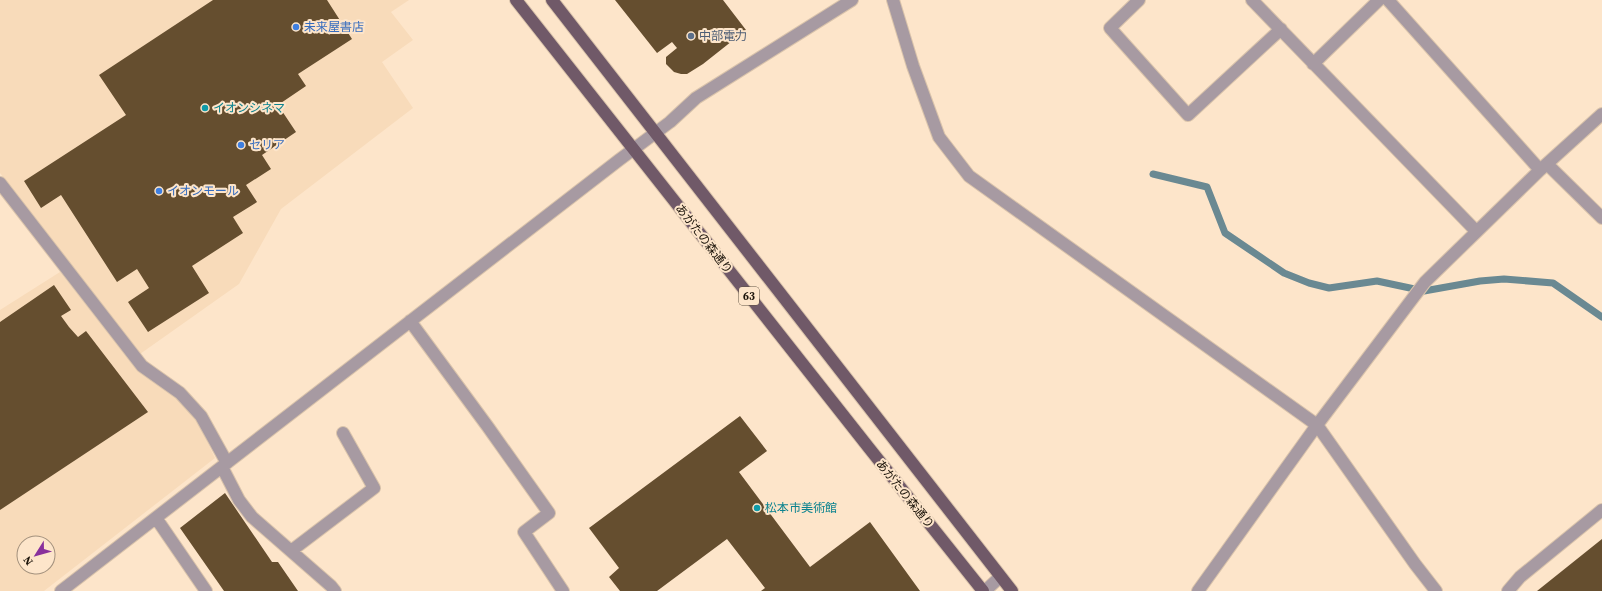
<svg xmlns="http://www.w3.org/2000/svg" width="1602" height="591" font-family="'Source Serif 4','Noto Sans JP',serif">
  <rect width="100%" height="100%" fill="#fde5ca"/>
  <path fill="#f8dbba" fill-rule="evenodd" d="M0,0H409L391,12L413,40L382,62L413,108L281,209L239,284L140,354L0,173Z
    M60,272L136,368L174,395L197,420L215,458L44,591H0V310ZM24,543H48V567H24Z"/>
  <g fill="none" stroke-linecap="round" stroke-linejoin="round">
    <path stroke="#6a8992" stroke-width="7" d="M1153,174L1207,187L1225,233L1284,273L1309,283L1329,288L1377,281L1424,291L1480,281L1504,279L1553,283L1602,317"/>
  </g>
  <path fill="#654e2f" d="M213,0H327L352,39L298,74L306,86L278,105L296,132L262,155L271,169L246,185L257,202L233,217L243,233L192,266L209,293L148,332L128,302L149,288L137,269L117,282L61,195L41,208L24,181L126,115L99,75Z
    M615,0H723L746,30L703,64L687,74H681L674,72L666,64V57L677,48L672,42L657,53Z
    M54,285L71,310L61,316L69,327L78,337L86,331L148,412L0,510V322Z
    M740,416L767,451L739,472L810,567L870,522L920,591H761L765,588L727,539L657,591H620L609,577L619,568L589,528Z
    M225,493L272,562H278L298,591H224L180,528Z
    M1602,539V591H1537Z"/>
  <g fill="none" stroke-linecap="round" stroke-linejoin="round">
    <g stroke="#d9c3ab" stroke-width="14">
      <path id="minor" d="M893,0L913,66L939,137L969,176L1317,425L1415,564L1436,591
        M1139,0L1110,28L1188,115L1281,29
        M1252,0L1476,231
        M1388,0L1540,170
        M1313,64L1379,0
        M1547,164L1602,218
        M0,183L142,366L180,393L201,416L227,463
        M410,321L488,427L549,513L524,532L563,591
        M222,467L239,500L252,517L331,586L335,591
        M156,518L206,591
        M291,551L374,488L343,433
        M61,591L619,160L670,122L696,98L852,0
        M985,591L1000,577
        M1198,591L1317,425L1425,282L1540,170L1602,114
        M1508,591L1520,577L1602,510"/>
    </g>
    <g stroke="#d9c3ab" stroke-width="14">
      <path id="major" d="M516,0L869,448L983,591
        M552,0L1012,591"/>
    </g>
    <use href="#minor" stroke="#a79aa2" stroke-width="12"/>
    <use href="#major" stroke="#705968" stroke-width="12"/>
  </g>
  <g fill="#3f7fe0" stroke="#fde5ca" stroke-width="1.5">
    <circle cx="296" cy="27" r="4"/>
    <circle cx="241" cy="145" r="4"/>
    <circle cx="159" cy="191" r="4"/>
  </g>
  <circle fill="#5c6f8a" stroke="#fde5ca" stroke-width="1.5" cx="691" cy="36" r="4"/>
  <g fill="#0f9aa8" stroke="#fde5ca" stroke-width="1.5">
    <circle cx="205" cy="108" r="4"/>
    <circle cx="757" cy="508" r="4"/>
  </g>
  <g text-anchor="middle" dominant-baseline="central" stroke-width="4" stroke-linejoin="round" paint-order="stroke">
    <rect fill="#fde5ca" stroke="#5f5243" stroke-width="1" x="739" y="287" width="20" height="18" rx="3"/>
    <g font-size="11" font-weight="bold" fill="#1b1309">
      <text x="749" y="296">63</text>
    </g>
    <g font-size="12" fill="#366cbe" stroke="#fde5ca" text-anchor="start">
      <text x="304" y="27">未来屋書店</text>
      <text x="249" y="145">セリア</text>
      <text x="167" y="191">イオンモール</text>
    </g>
    <g font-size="12" fill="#4e5e75" stroke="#fde5ca" text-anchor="start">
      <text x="699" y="36">中部電力</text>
    </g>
    <g font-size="12" fill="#0d838f" stroke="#fde5ca" text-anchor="start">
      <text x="213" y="108">イオンシネマ</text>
      <text x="765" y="508">松本市美術館</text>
    </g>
    <g font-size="12" fill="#1b1309" stroke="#fde5ca">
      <text transform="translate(704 239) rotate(52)">あがたの森通り</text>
      <text transform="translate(905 494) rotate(51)">あがたの森通り</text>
    </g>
  </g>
  <g transform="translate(36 555) rotate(233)"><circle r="19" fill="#fde5ca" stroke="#a3917d"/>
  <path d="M0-3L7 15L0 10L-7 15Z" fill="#89309c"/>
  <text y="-6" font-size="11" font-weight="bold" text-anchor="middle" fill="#1b1309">N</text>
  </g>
</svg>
